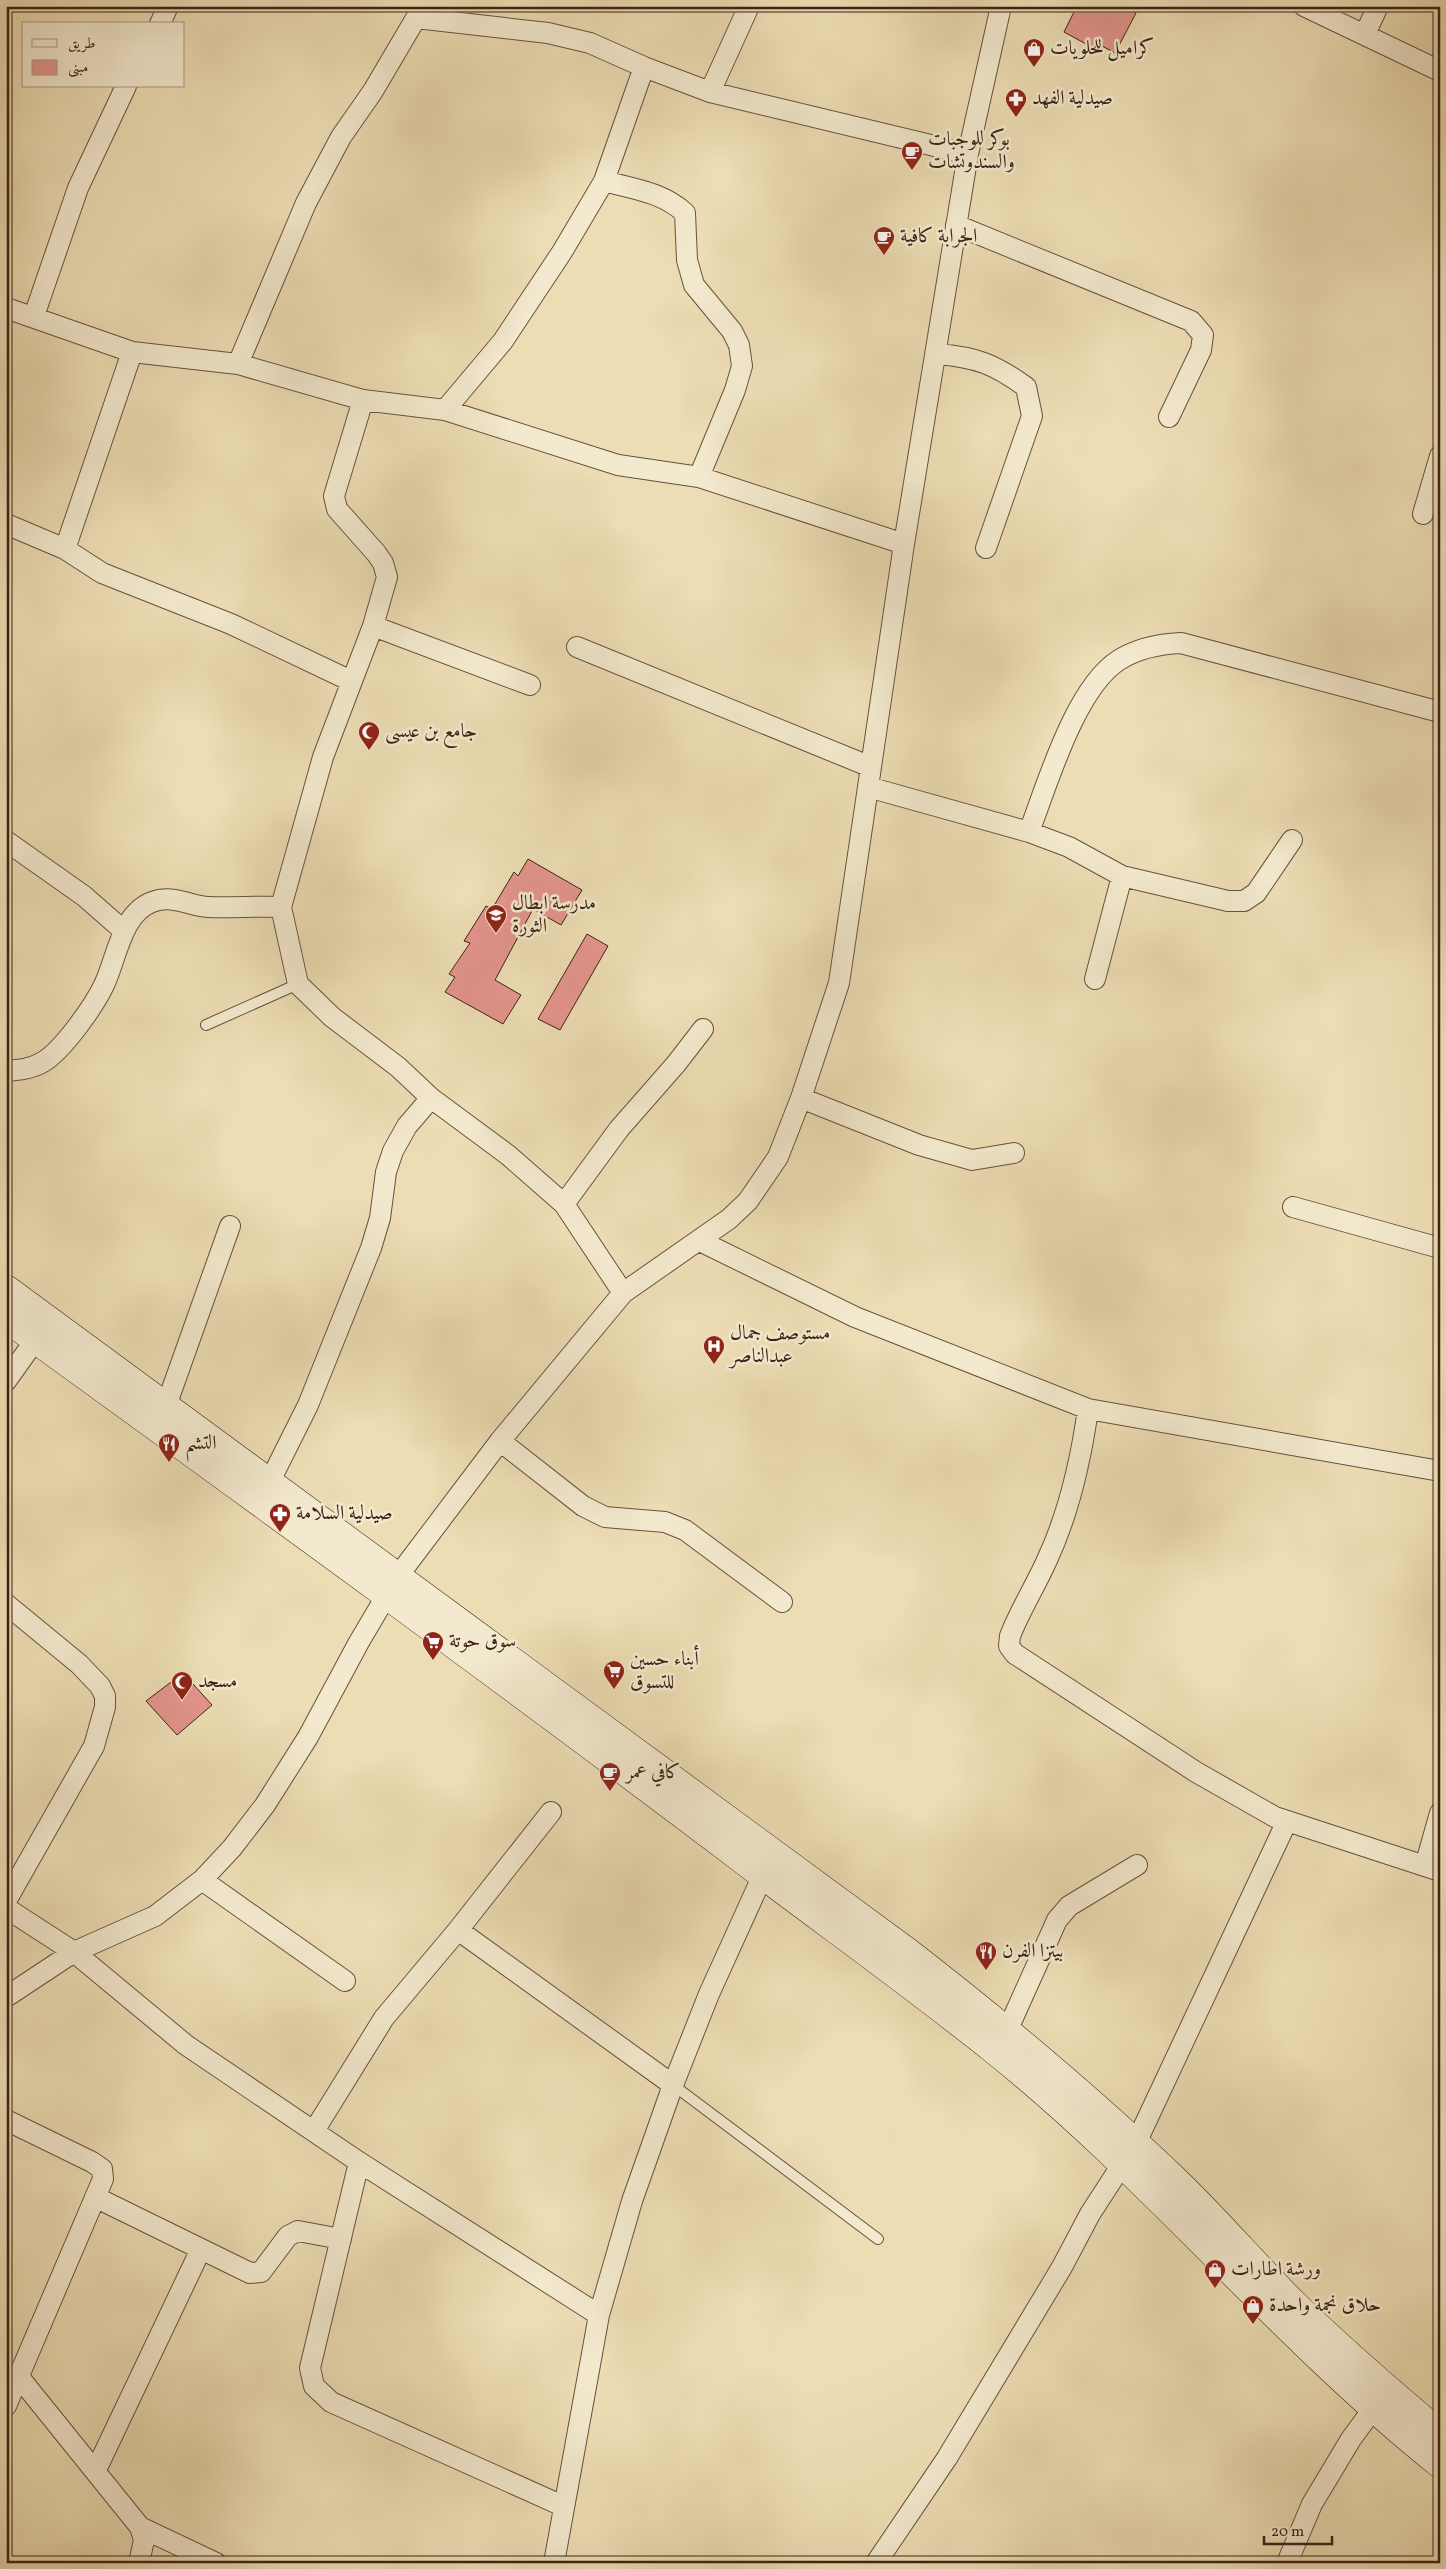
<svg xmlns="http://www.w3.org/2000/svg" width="1446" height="2569" font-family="Vollkorn,Amiri,serif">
  <rect width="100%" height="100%" fill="#edddb4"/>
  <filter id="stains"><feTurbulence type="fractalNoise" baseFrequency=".004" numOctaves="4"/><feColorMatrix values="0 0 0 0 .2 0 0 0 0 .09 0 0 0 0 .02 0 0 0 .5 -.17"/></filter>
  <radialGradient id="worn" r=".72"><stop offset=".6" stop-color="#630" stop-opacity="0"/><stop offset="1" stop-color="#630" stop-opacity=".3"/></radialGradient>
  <path fill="#e4958d" stroke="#3b2216" d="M1077,6H1123L1136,13L1115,53L1102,46L1099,51L1064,32Z
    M528,859L582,890L561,925L533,909L495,980L521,995L503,1024L445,992L455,977L449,974L470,943L464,941L486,906L492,909L514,872L518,876Z
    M587,934L608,946L560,1030L538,1019Z
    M183,1673L212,1705L177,1735L146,1701Z"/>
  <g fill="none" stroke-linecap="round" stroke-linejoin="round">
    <g stroke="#68513e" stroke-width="12">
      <path id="service" d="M206,1025L298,984
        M673,2085L878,2239"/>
    </g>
    <g stroke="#68513e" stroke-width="22">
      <path id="minor" d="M1304,6L1440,71
        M160,24L168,6
        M1365,34L1378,6
        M710,92L749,6
        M604,181C634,189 662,192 685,213L687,260L694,285L732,331L739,345L742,366L735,390L699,477
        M956,225L1191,321L1203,335L1201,350L1169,417
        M6,308L132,352L238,364L363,400L445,410L618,465L699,477L904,544
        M34,316L78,188L126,86
        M937,354C976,357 994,364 1026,387L1032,416L986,548
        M238,364L306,203L341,137L373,91L416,18L548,33L590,43L644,67L710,92L968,154
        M363,400L334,496L337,509L376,553L383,563L387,577L373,626L323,757L281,907L298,984L332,1017L398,1067L431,1098L508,1155L564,1204L623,1293
        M445,410L503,341L562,252L604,181L644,67
        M1423,514L1440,456
        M6,524L65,549L102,573L231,624L351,681
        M65,549L132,352
        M373,626L530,685
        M577,647L871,767
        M868,787L1029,832L1069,847L1122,876L1228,901H1244L1256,893L1292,840
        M1029,832C1047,785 1075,688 1119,660C1138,648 1159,644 1181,643L1440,712
        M6,841L84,896L124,931
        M1095,979L1122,876
        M6,1071C19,1070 31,1069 43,1062C63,1050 94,1006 104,985C117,958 121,914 152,902C173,894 189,906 208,907C232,908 257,906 281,907
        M801,1098L919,1145L972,1160L1014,1153
        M564,1204L619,1129L676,1064L703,1029
        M1293,1207L1440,1248
        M700,1241L855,1317L1088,1409L1440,1471
        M6,1381L36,1339
        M166,1406L230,1226
        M1088,1409C1081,1459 1069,1513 1047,1560C1036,1585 1020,1610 1010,1636L1009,1646L1015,1654L1196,1772L1275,1817L1440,1871
        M500,1441L583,1506L605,1517L665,1522L685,1530L782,1602
        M269,1483L308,1405L371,1248L380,1218L386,1172L393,1151L407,1126L431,1098
        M6,1604L79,1664L100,1686L105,1696V1707L94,1746L6,1901
        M1425,1866L1440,1813
        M202,1880L345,1981
        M6,1908L74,1952L186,2045L359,2162L599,2315
        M458,1930L673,2085
        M6,1997L74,1952L155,1916L202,1880L232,1848L265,1805L308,1737L359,1642L398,1576L500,1441L623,1293L729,1219L748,1201L778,1157L801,1098L839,983L904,544L968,154L1001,6
        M1008,2029L1057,1920L1069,1906L1137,1865
        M6,2120L92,2162L102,2169L103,2179L6,2406
        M314,2131L384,2018L458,1930L551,1812
        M359,2162L310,2368L314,2386L331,2402L563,2506
        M95,2197L250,2273L261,2272L288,2236L298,2231L341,2239
        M19,2377L140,2527L144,2540L139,2563
        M96,2470L201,2249
        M140,2527L216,2563
        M554,2563L599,2315L632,2201L673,2085L709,1994L763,1875
        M876,2563L947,2458L1062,2267L1090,2214L1136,2143L1287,1821
        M1287,2563L1312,2504L1351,2439L1373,2409"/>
    </g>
    <g stroke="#3b2216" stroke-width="29">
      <path id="secondary" d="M6,1289L909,1953C1003,2026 1093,2101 1179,2184C1218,2222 1254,2264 1293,2303C1340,2349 1390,2392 1440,2434
        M6,1318C253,1497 500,1676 743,1860C826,1923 912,1984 993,2049C1152,2176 1281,2337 1440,2464"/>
    </g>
    <use href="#service" stroke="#f3e9ce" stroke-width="10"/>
    <use href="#minor" stroke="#f3e9ce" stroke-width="20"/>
    <use href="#secondary" stroke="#f3e9ce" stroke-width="28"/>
  </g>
  <defs>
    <g id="shop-pin" transform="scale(1.125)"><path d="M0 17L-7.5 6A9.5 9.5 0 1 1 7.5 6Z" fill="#8f2418" stroke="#f3e9ce"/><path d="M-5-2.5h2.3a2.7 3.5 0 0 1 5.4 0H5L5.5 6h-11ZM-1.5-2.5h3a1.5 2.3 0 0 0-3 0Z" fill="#fff"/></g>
    <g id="pharmacy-pin" transform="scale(1.125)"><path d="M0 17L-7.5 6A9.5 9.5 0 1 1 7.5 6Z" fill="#8f2418" stroke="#f3e9ce"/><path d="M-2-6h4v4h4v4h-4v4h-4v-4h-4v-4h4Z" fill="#fff"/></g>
    <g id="cafe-pin" transform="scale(1.125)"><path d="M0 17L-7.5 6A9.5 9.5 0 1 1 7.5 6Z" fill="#8f2418" stroke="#f3e9ce"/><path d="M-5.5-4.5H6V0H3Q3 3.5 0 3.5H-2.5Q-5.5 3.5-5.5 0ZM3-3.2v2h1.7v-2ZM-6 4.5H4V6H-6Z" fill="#fff"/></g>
    <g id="mosque-pin" transform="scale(1.125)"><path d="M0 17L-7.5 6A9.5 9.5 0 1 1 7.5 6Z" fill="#8f2418" stroke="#f3e9ce"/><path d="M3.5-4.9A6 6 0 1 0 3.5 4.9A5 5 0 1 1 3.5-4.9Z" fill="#fff"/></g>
    <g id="school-pin" transform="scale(1.125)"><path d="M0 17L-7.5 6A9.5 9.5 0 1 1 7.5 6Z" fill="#8f2418" stroke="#f3e9ce"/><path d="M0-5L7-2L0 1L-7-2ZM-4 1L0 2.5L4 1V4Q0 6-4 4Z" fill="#fff"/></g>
    <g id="hospital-pin" transform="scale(1.125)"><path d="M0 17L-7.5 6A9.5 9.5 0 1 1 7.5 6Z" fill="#8f2418" stroke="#f3e9ce"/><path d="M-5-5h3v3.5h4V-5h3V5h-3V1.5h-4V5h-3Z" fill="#fff"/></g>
    <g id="restaurant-pin" transform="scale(1.125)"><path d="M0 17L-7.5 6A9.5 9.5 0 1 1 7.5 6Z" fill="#8f2418" stroke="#f3e9ce"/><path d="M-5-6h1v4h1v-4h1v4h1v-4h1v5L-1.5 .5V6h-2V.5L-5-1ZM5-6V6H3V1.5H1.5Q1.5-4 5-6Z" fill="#fff"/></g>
    <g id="supermarket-pin" transform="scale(1.125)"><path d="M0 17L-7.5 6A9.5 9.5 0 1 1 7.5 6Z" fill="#8f2418" stroke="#f3e9ce"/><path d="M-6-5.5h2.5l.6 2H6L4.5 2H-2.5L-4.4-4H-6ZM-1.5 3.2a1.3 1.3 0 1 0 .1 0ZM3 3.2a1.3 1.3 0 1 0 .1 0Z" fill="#fff"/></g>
  </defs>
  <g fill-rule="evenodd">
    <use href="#shop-pin" x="1034" y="49"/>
    <use href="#pharmacy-pin" x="1016" y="99"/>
    <use href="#cafe-pin" x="912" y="152"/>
    <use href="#cafe-pin" x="884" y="237"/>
    <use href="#mosque-pin" x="369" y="732"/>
    <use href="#school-pin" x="496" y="915"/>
    <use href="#hospital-pin" x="714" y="1346"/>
    <use href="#restaurant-pin" x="169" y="1444"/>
    <use href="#pharmacy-pin" x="280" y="1514"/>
    <use href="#supermarket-pin" x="433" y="1642"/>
    <use href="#supermarket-pin" x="614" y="1671"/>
    <use href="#mosque-pin" x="182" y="1682"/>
    <use href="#cafe-pin" x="610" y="1773"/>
    <use href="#restaurant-pin" x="986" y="1952"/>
    <use href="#shop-pin" x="1215" y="2270"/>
    <use href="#shop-pin" x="1253" y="2306"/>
  </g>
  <g text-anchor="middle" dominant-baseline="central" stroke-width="5" stroke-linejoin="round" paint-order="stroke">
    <g font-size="20" fill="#3b2216" stroke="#f3e9ce" text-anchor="start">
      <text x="1050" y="49">كراميل للحلويات</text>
      <text x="1032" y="99">صيدلية الفهد</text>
      <text x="928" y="140">بوكر للوجبات<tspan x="928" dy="23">والسندوتشات</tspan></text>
      <text x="900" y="237">الجرابة كافية</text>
      <text x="385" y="732">جامع بن عيسى</text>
      <text x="512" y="904">مدرسة ابطال<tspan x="512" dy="23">الثورة</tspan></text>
      <text x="730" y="1334">مستوصف جمال<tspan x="730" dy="23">عبدالناصر</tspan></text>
      <text x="185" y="1444">التشم</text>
      <text x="296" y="1514">صيدلية السلامة</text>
      <text x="449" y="1642">سوق حوتة</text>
      <text x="630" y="1660">أبناء حسين<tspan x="630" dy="23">للتسوق</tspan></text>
      <text x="198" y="1682">مسجد</text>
      <text x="626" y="1773">كافي عمر</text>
      <text x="1002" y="1952">بيتزا الفرن</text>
      <text x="1231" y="2270">ورشة اطارات</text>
      <text x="1269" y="2306">حلاق نجمة واحدة</text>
    </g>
  </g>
  <rect width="1446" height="2569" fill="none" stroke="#edddb4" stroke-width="25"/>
  <rect x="8" y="8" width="1431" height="2554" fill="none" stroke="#3b2216" stroke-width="2.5"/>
  <rect x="12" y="12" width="1421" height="2544" fill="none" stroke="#3b2216"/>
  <rect x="22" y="22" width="162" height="65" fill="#f3e9ce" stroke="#a99984"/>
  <rect x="32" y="39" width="25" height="8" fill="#f3e9ce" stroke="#a99984"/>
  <text x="68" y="48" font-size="15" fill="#3b2216">طريق</text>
  <rect x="32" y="60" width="25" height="15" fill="#e4958d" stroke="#a99984"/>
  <text x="68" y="72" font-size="15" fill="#3b2216">مبنى</text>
  <path d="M1264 2536v8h68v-8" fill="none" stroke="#3b2216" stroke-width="2.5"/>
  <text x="1271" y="2536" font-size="15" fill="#3b2216" stroke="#f3e9ce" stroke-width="4" paint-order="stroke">20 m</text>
  <rect width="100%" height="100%" filter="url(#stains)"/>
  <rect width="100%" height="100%" fill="url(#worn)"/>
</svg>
